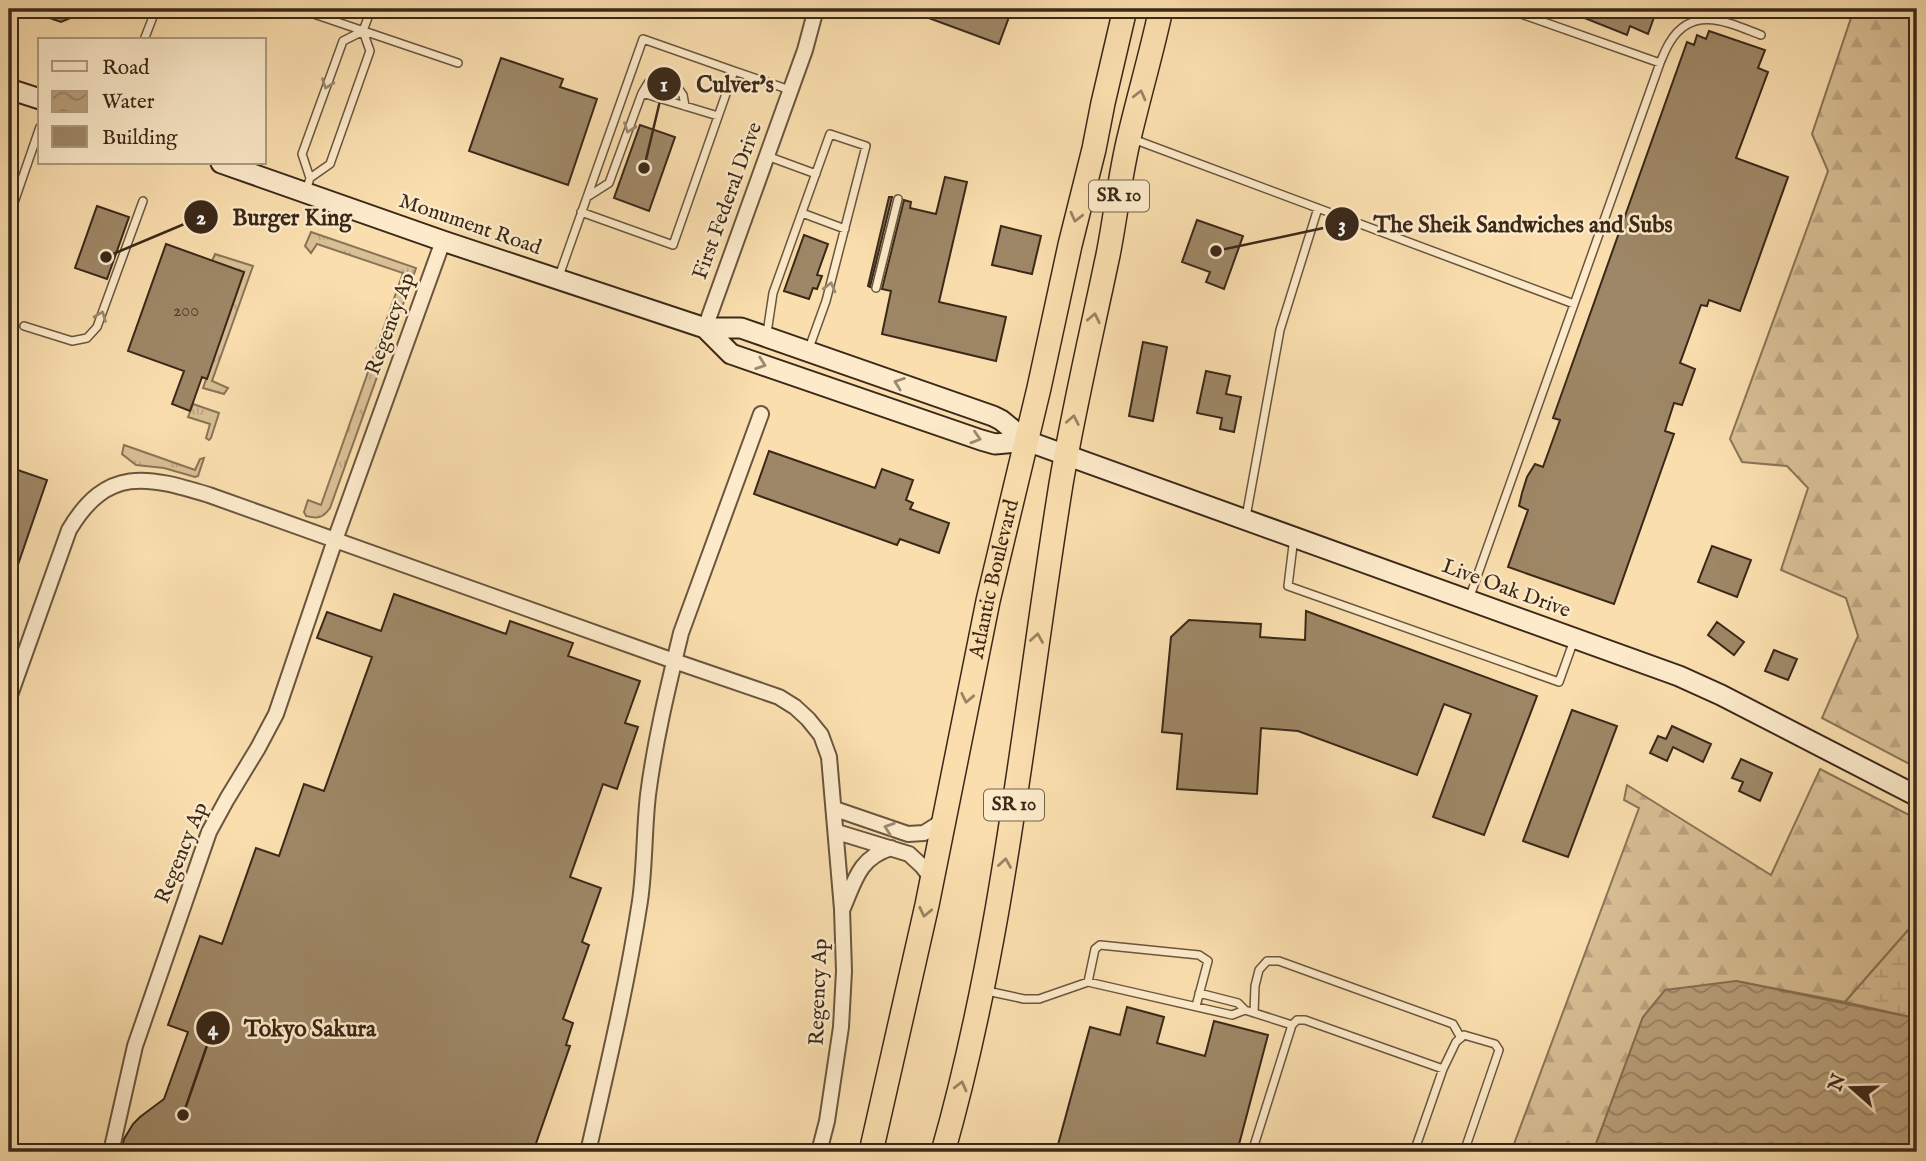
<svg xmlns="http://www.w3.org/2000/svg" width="1926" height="1161" font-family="'IM FELL English',serif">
  <defs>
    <pattern id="grass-tufts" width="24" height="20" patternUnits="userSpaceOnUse" patternTransform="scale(1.75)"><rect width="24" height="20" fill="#d9bf95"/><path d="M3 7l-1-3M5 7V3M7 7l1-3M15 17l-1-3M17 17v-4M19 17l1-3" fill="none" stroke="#bba480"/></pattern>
    <pattern id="forest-firs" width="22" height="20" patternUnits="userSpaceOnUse" patternTransform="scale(1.75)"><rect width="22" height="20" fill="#d9bf95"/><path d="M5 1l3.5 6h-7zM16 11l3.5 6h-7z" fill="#bba480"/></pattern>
    <pattern id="wetland-marsh" width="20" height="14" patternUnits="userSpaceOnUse" patternTransform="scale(1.75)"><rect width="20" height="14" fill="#d9bf95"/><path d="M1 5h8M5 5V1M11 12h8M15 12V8" fill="none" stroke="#bba480"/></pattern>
    <pattern id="water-waves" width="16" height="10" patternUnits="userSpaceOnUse" patternTransform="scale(1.75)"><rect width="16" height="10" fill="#b9a07b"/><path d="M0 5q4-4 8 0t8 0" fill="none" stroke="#978264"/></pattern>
  </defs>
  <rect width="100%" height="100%" fill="#fadeae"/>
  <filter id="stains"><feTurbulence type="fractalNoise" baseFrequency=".00286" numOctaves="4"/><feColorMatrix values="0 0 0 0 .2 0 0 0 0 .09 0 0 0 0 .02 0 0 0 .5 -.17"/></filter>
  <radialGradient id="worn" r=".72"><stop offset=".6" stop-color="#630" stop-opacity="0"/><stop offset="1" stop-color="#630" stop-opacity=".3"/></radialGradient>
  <path fill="url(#grass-tufts)" stroke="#8a7457" stroke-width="2" d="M311,232L416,268L330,508C323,518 318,519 306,516L304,512L308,500L321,505L403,273L317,244L311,253L305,246Z
    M215,254L253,266L212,381L228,388L224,394L203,388L244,272L212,261Z
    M193,404L219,413L211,438L209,440L206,438L210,424L188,417Z
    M124,445L195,470L200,459L204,458L198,476L195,477L164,468L136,465L122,454Z"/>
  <path fill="url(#forest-firs)" stroke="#8a7457" stroke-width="2" d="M1854,9H1917V768L1822,718L1858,636L1846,598L1781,570L1808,488L1787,466L1742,462L1730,439L1828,171L1812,134Z
    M1820,769L1917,819V920L1845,1002L1736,981L1643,1017L1593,1152H1511L1639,808L1624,800L1627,785L1771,875Z"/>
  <path fill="url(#wetland-marsh)" stroke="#8a7457" stroke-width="2" d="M1917,920V1020L1910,1017L1845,1002Z"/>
  <path fill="url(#water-waves)" stroke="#867054" stroke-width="2" d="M1736,981L1910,1017L1917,1020V1152H1593L1643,1017L1665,990Z"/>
  <path fill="#9e8766" stroke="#3a2819" stroke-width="2" d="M30,9H92L61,22L29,11Z
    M907,9H1012L999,44L907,10Z
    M1562,9H1657L1648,34L1630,26L1627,35Z
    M1709,31L1765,50L1758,68L1768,72L1736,158L1788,177L1740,311L1709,300L1707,306L1701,305L1680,363L1695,369L1682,405L1674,403L1665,431L1674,434L1614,604L1508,567L1528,510L1519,506L1522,493L1527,477L1535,464L1543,467L1560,420L1553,418L1687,42L1694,45L1697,35L1706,39Z
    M501,58L563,79L560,87L597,99L568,185L469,151Z
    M640,125L675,137L649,211L614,198Z
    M945,177L967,182L939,302L1006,317L996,361L882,334L891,291L882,289L904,200L911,202L910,208L936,214Z
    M889,197H892L870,287L868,286Z
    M97,206L129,217L107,279L75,268Z
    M1197,220L1243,236L1224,289L1206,282L1210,272L1182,262Z
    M1001,226L1041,236L1032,274L992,265Z
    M804,235L828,244L817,275L822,276L817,289L813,288L809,299L784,291Z
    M166,244L244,272L207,379L202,377L190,411L172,404L184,371L128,351Z
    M1143,342L1167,347L1153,421L1129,416Z
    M1206,371L1230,376L1226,394L1241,397L1234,432L1220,429L1222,418L1197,413Z
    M769,451L875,488L882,469L913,480L906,500L913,503L910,509L949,523L939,553L900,539L897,545L754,494Z
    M9,467L47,480L11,585L9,584Z
    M1712,546L1751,560L1737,597L1698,582Z
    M394,594L506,634L510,621L573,643L568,656L640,681L625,723L638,727L617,789L603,784L570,877L601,888L582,942L589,945L563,1019L573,1023L566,1045L570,1046L533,1152H121L124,1139L133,1124L140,1117L164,1099L188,1032L168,1025L200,936L222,944L256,848L279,856L304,784L324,791L372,657L317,638L327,612L381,631Z
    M1306,611L1537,696L1484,835L1433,817L1471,714L1444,704L1417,775L1298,731L1261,728L1257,794L1177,789L1182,734L1162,732L1171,637L1189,620L1261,624L1260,637L1305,640Z
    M1717,622L1744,642L1734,655L1708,635Z
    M1774,650L1797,659L1788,680L1765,671Z
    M1572,710L1617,726L1568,857L1523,841Z
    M1672,726L1711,744L1703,762L1673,747L1667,761L1650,753L1658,736L1666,739Z
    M1741,759L1772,773L1760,801L1739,791L1743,782L1732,778Z
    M1127,1007L1164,1017L1157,1043L1205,1056L1214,1021L1268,1035L1237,1152H1056L1090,1027L1120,1035Z"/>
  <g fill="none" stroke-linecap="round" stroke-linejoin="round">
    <g stroke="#6a563e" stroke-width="10">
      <path id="service" d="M299,9L458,63
        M1507,9L1660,63
        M144,40L156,9
        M734,71L790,90
        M642,93L648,83L659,79L675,84L683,95L685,106
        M1133,139L1574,304
        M767,156L816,174
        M310,178L302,154L343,41L363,31
        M306,191L310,178L330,164L370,51L363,31L371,9
        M587,197L609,183L642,93L718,116
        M802,213L845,229
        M9,217L40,127
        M558,279L643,39L734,71L673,245L581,212
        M876,288L898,199
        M24,326L72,341L87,338L97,327L143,201
        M767,333L773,293L830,134L866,146L826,301L808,351
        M1246,517L1280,330L1318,208
        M1294,537L1288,586L1559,682L1574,640
        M1469,599L1660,63C1663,56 1666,48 1670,42C1693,4 1729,23 1761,35
        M1088,982L1095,949L1100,945L1199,955L1208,961L1196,1006
        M987,991L1024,999H1039L1088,982L1232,1015L1245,1010
        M1199,993L1238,1003L1245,1010L1292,1025
        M1254,1013L1255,986L1259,970L1267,961H1279L1453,1024L1461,1038
        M1252,1152L1292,1025L1297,1020H1305L1443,1069L1456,1042L1464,1035L1495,1044L1499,1050L1464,1152
        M1414,1152L1443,1069"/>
    </g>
    <g stroke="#6a563e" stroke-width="18">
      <path id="minor" d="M705,328L805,50L816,9
        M9,698L69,530C107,466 147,476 209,495L674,661L779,697L795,707L808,719L821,735L829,757L842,909L844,971L841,1027L827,1121L819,1152
        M835,809L908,834L924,833L943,821
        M837,832L909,854L922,866L932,879
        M843,908C855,880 859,858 891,848
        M9,1151L13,1152
        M111,1152L135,1046L209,832L227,799L258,748L276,714L335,540L443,241
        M588,1152C607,1069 627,986 640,901C645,866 644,830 648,795C655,740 668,687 681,633L761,414"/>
    </g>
    <g stroke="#3a2819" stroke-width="23">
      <path id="secondary" d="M9,89L40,99
        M221,163L443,241L705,328H741L993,416L1001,420L1027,441L1679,676L1721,695L1917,796
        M705,328L731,354L981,440L995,444L1027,441"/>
    </g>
    <g stroke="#3a2819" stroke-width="26">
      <g id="trunk">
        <path id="s1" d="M871,1152L927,905L988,601L1039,388L1070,245L1094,149L1103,103L1125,9"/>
        <path d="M943,1152C1005,934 1025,708 1061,484C1074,407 1092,331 1108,255C1116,215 1120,173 1130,134C1140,92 1152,51 1161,9"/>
      </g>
    </g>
    <use href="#service" stroke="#fceaca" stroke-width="7"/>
    <use href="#minor" stroke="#fceaca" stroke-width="14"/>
    <use href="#secondary" stroke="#fceaca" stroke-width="19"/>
    <use href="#trunk" stroke="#fadeae" stroke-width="23"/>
  </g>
  <defs><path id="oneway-chevron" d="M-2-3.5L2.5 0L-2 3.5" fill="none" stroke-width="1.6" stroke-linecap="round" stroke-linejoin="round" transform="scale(1.75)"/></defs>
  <g stroke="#9b8972">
    <use href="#oneway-chevron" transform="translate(327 84) rotate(110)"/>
    <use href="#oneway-chevron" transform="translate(629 128) rotate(110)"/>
    <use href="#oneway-chevron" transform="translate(830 287) rotate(-75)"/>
    <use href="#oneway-chevron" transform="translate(101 316) rotate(-69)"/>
    <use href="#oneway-chevron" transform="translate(761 364) rotate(19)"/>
    <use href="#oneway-chevron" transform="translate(899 383) rotate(-160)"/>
    <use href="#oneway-chevron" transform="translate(976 438) rotate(17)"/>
    <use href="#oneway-chevron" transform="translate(889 828) rotate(-161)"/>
  </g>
  <g stroke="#9a8364">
    <use href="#oneway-chevron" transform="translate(1140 95) rotate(-76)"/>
    <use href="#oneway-chevron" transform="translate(1076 217) rotate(104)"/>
    <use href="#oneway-chevron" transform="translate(1094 318) rotate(-78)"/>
    <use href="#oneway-chevron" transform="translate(1073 420) rotate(-79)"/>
    <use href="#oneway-chevron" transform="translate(1037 638) rotate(-81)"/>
    <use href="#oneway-chevron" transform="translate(967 698) rotate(102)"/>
    <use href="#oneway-chevron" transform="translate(1005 863) rotate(-81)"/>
    <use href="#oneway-chevron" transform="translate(925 912) rotate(102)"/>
    <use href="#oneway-chevron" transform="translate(961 1086) rotate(-76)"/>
  </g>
  <g text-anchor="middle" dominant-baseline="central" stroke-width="5" stroke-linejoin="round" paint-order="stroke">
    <g font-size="18" fill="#53402c">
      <text x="186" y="311">200</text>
    </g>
    <g fill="#fceaca" stroke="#74624e" stroke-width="2">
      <rect x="1089" y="180.5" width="60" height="31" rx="5"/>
      <rect x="984" y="789.5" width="60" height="31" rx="5"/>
    </g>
    <g font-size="19" font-weight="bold" fill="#3a2819">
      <text x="1119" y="196">SR 10</text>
      <text x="1014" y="805">SR 10</text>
    </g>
    <g font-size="21" fill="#3a2819" stroke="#fceaca">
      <text transform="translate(728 201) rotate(-70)">First Federal Drive</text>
      <text transform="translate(470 225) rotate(19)">Monument Road</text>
      <text transform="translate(391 324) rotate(-70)">Regency Ap</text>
      <text stroke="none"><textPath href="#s1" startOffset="586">Atlantic Boulevard</textPath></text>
      <text transform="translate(1506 589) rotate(20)">Live Oak Drive</text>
      <text transform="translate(182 853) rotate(-68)">Regency Ap</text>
      <text transform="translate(819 992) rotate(-88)">Regency Ap</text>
    </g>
  </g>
  <path fill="none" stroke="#3a2819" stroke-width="2.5" d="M644 168L664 84M106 257L201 217M1216 251L1342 224M183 1115L213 1028"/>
  <g fill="#3a2819" stroke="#fceaca" stroke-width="2.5">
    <circle cx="644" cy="168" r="7"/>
    <circle cx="106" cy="257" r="7"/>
    <circle cx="1216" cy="251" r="7"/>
    <circle cx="183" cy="1115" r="7"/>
    <circle cx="664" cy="84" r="18"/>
    <circle cx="201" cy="217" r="18"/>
    <circle cx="1342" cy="224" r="18"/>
    <circle cx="213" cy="1028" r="18"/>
  </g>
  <g font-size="21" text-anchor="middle" font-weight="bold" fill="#fff">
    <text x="664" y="91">1</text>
    <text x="201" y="224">2</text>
    <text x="1342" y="231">3</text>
    <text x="213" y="1035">4</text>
  </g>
  <g font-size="23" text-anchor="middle" font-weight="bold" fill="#3a2819" stroke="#fceaca" stroke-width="5" stroke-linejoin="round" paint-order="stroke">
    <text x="735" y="92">Culver's</text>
    <text x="292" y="225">Burger King</text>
    <text x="1523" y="232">The Sheik Sandwiches and Subs</text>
    <text x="310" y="1036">Tokyo Sakura</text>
  </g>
  <rect width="1926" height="1161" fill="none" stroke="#fadeae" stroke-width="35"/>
  <rect x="10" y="10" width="1905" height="1140" fill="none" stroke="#3a2819" stroke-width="3.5"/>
  <rect x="18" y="18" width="1891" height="1126" fill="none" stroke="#3a2819" stroke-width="2"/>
  <rect x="38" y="38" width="228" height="126" fill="#fceaca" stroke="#ae9c83" stroke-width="2"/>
  <rect x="52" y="61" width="35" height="10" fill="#fceaca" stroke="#ae9c83" stroke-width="2"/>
  <text x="102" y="74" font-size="21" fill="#3a2819">Road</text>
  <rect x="52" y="91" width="35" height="21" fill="url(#water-waves)" stroke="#ae9c83" stroke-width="2"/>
  <text x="102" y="108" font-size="21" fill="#3a2819">Water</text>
  <rect x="52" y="126" width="35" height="21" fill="#9e8766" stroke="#ae9c83" stroke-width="2"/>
  <text x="102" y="144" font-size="21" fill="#3a2819">Building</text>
  <g transform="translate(1852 1088) rotate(290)" stroke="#fceaca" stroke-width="5" paint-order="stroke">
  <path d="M0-5L12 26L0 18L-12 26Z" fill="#3a2819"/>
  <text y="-10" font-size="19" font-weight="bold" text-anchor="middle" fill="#3a2819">N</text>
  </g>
  <rect width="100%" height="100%" filter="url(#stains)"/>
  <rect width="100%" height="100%" fill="url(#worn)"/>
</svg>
